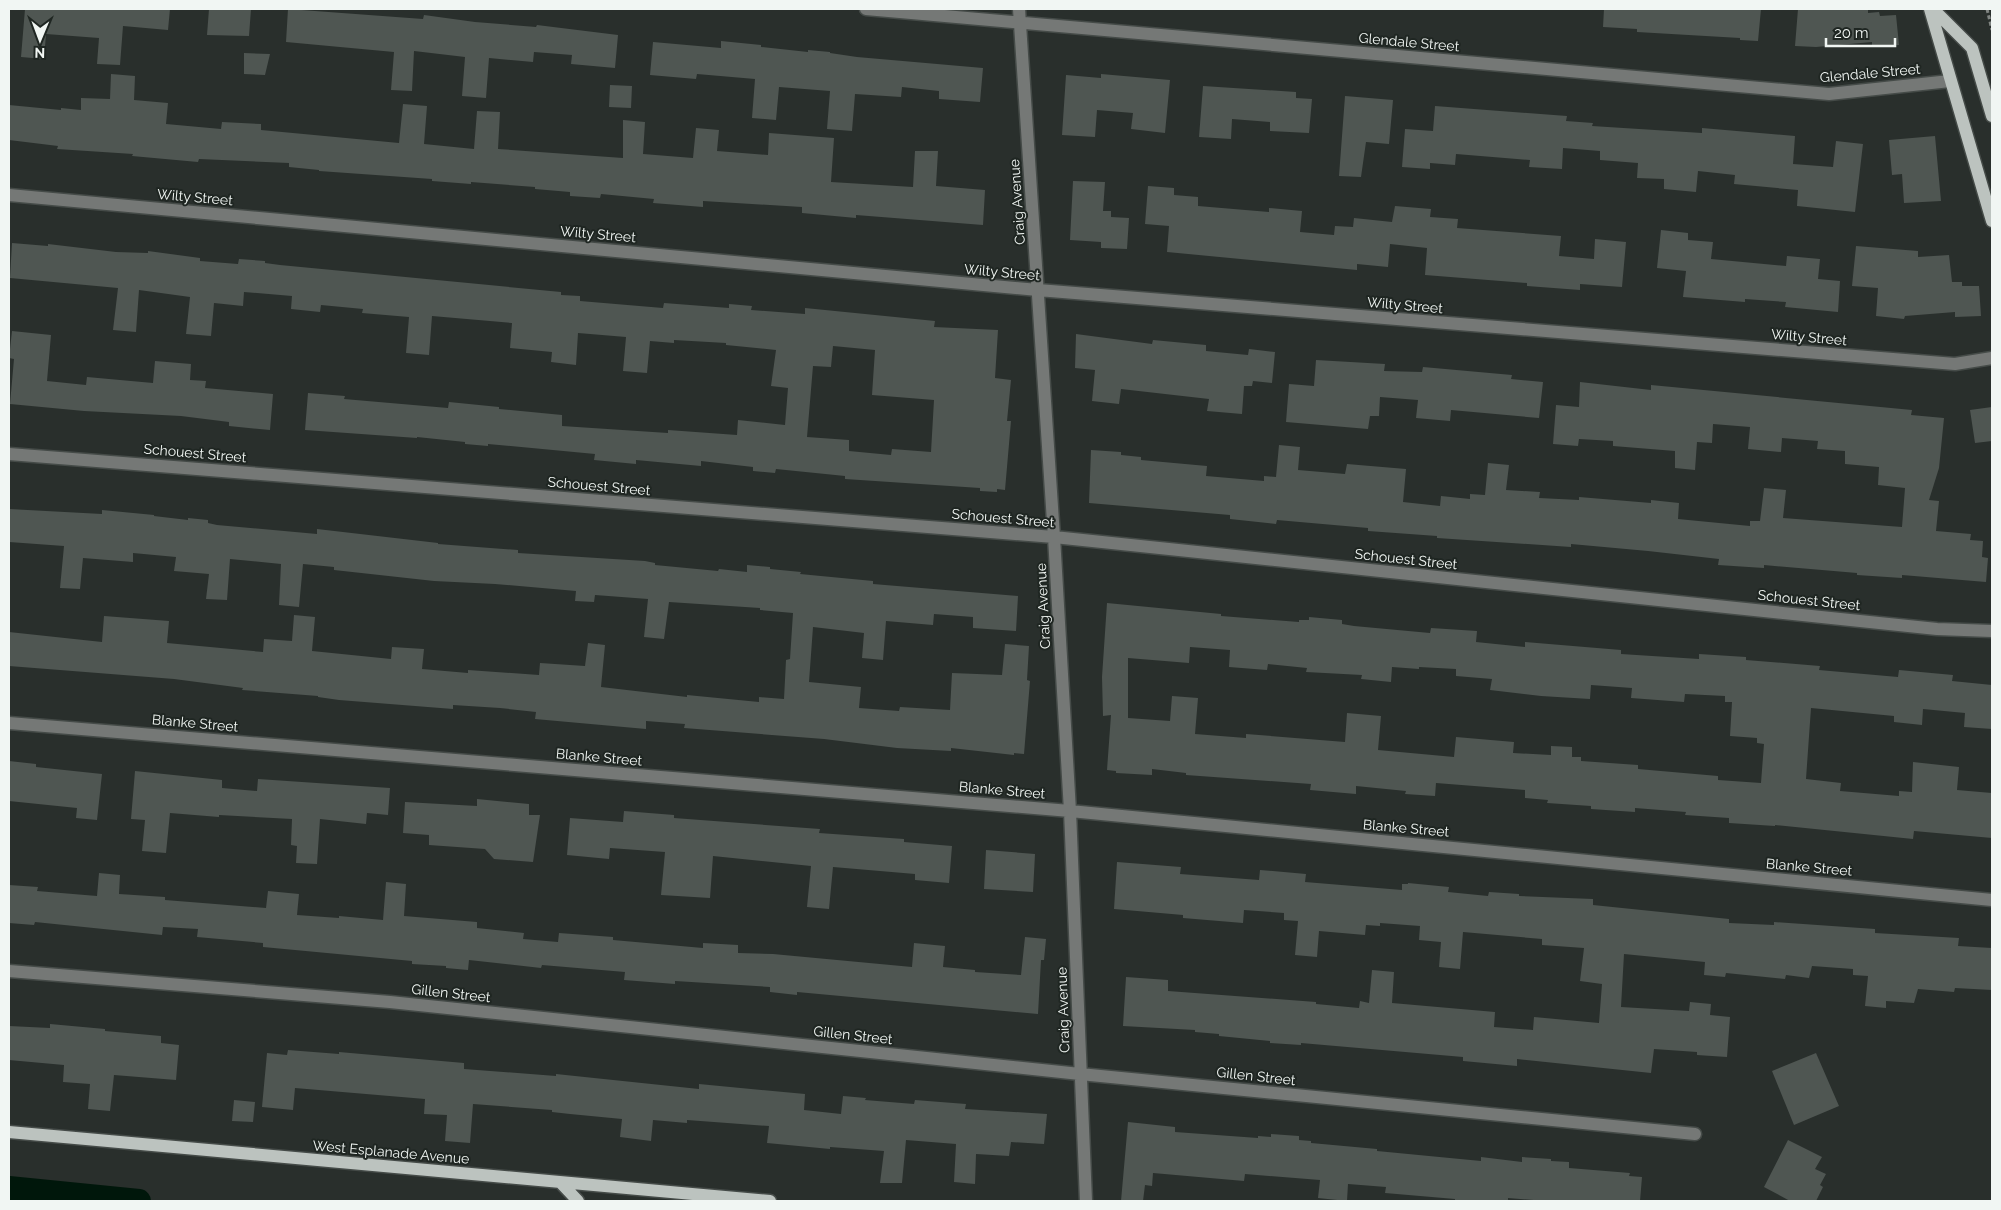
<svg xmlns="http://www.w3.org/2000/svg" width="2001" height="1210" font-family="Raleway,sans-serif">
  <rect width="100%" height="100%" fill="#292f2c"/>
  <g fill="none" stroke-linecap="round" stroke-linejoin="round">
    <path stroke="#00170b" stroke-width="24" d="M9,1188L139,1201"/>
  </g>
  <path fill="#4f5652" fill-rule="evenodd" d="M25,9H170L168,30L123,26L120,65L97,64L99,38L46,34L44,59L21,57Z
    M209,9H251L249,36L207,35Z
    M288,9L423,19L424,15L475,22L536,27L537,25L618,35L615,68L571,64L572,55L534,52L533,62L489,58L486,98L462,96L465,57L414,51L412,91L391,90L394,52L286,42Z
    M1604,9H1761L1758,41L1740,40V38L1637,32V29L1603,27Z
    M1798,9H1868V13L1879,12L1880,16L1896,15L1899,45L1872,47V42L1816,47L1795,46Z
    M721,41L761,45V47L808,52V50L830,52V53L857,57L983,68L980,102L939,99V91L902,87L901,97L855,94L852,131L827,129L830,91L779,87L776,120L752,118L755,79L697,74L696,79L650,75L653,42L721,48Z
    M244,53L270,54L265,75L244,74Z
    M111,74L135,76L134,100L168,103L166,124L221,129L222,122L261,124V130L399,143L403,104L427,106L424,144L474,149L477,111L500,112L498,149L623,158V120L645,122L643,154L693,158L696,128L719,130L717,151L768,155L769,133L834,138L831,182L913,187L915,151H938L936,186L985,190L983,225L856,215V218L802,213V207L703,201V207L653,203L654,199L601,194L600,198L570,196V192L535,189V187L471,182V184L432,181V179L319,171V170L289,167V163L199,159L198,162L132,156L133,154L57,149L58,146L9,140V105L61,110V108L81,110V98L110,99Z
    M1101,74L1170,80L1165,133L1131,129L1133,113L1097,110L1095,137L1062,135L1066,75L1101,78Z
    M610,85L632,86L631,108L609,107Z
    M1203,86L1296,92V98L1312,99L1309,133L1270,131V122L1232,119L1231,139L1199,137Z
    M1345,96L1393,100L1389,144L1366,142L1361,177L1339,176Z
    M1435,106L1567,116L1566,121L1593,123L1592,126L1702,133V128L1795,136L1793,164L1833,167L1836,141L1863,144L1855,212L1797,206L1798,190L1734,184L1735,175L1698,171L1696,192L1664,189V179L1637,178L1638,163L1600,160V151L1563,148L1562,169L1529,167L1530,160L1456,154L1455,165L1430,163V169L1402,167L1405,129L1433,131Z
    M1935,136L1941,201L1904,203L1902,174L1892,175L1889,140Z
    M1073,181L1105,182L1103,211H1111V217L1129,218L1127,249L1101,248V242L1070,240Z
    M1148,186L1174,188V195L1198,197V206L1269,212V208L1302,211L1300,232L1334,235L1335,226L1353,227L1354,218L1392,222L1395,206L1431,209L1430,217L1458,219L1457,228L1561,236L1559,256L1594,259L1595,239L1626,242L1622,287L1580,284V290L1527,286V283L1425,275L1427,248L1390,244L1388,267L1357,264V270L1167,252L1169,226L1145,224Z
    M1661,230L1688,233V240L1713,242L1711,259L1786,266L1787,256L1820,259L1818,279L1840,281L1838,312L1785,307L1786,302L1745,299V302L1683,297L1686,271L1657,268Z
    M12,243L48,246V244L116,252L148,253V251L200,258V261L238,264L239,259L265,261V263L280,265L561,292V295L580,296V301L663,308L664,303L729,308V304L752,306L751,310L805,314V308L935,321L934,327L998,330L995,378L1011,380L1007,421H1011L1005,490L997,489V492L980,491V488L845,479V476L776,469L775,473L753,471V467L701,461V466L636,460V464L594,460L595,454L488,444V446L465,444V442L417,437V438L305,430L308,393L345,396L344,399L448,408L449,402L499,407V409L562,415V426L668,433V430L737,435L738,420L785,425L788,388L771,386L776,350L726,345V343L674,340V343L650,341L647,373L623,371L626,337L578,333L576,365L551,362L552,352L510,348L512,323L432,316L429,355L406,353L409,317L362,313L363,309L321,305L320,312L291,309L292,296L244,292L243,306L214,303L211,336L186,334L190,297L139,290L136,332L113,330L118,288L10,278ZM833,346L875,350L872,395L934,400L931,452L892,449L891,455L849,451V440L807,437L813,366L831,367Z
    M1856,246L1918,251V257L1949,255L1952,282H1962V286H1979L1981,316L1955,317V312L1905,316L1904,319L1876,316L1878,288L1852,286Z
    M12,331L51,335L47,381L86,385L87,377L153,383L155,361L191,364L190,380L206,381L205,388L273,394L270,430L229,426V422L181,416L84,411L10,404L14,359L9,358Z
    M1076,334L1152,344L1153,340L1206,345V351L1248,355L1249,349L1275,352L1272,383L1253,381L1252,386H1244L1242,414L1207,411L1209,399L1121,389L1119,404L1092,401L1095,370L1075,368Z
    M1316,360L1385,364L1384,371L1422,372L1423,367L1512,375L1511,379L1543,382L1539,418L1451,410L1450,421L1416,418L1418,400L1380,397L1379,416H1370L1368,429L1286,422L1289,384L1314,386Z
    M1580,382L1651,390V385L1912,410L1911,415L1944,418L1939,468L1929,500L1939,501L1936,531L1971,534L1970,540L1983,541L1982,557L1988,558L1986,582L1902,575V578L1857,575V573L1764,565V568L1718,565L1719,559L1648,551L1571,544V547L1437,538V536L1368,531V528L1277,520L1276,524L1230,519V515L1089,503L1091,450L1121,452V455L1141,457V460L1207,466L1206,476L1264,481V476L1276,477L1279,445L1300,447L1298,470L1345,474L1347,464L1406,469L1403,502L1440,506L1441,496L1470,499V494L1485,495L1488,463L1509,465L1506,490L1540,492L1539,498L1579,500V497L1651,503V500L1679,503L1678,519L1750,526V521H1760L1764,488L1786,490L1783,518L1902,527L1905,488L1878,485L1879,467L1845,464V451L1817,449L1818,441L1782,438L1781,452L1748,449L1750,427L1713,424L1712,443L1697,442L1695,470L1675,468V451L1613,446V441L1579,439L1578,446L1553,444L1556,405L1579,407Z
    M1992,407V441L1975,443L1970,410Z
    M9,509L102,514V510L154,515V516L188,520V518L208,520V523L217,525L317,534V529L438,543V544L518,550V553L645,561L655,563V565L718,571L719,569L747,572V565L770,567V569L801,572L800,574L873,581V584L1018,596L1016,631L973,628V617L934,614L933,625L886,621L883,660L862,658L864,633L813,627L809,682L861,687L859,708L899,711L900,707L950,710L952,673L1002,675L1005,644L1029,646L1027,680L1030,681L1024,754L1014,753V755L951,748V751L897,748L824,739L684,728L685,724L646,721V729L535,719L536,712L500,708L453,705V709L339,700L318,697V696L242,690L243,688L174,679L9,666V632L102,642L104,616L169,621L167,643L263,652L264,639L292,641L294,615L315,617L312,651L391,659L392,647L424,649L422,669L468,673V670L539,675L540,663L585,666L588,643L605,645L601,687L687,697V695L759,702V697L784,699L786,660L790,659L793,613L760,610V608L669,602L664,639L644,637L648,599L595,595L594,602L575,601L576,591L495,584L434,581L334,570V567L303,564L299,607L279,605L281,564L230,559L227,600L206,599L209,574L174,571L176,557L133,553V562L83,558L80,589L60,588L64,546L9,542Z
    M1107,603L1221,614V616L1299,622V620H1309V617L1342,620V624L1354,626L1430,633L1431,628L1477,631L1476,642L1525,647V642L1621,650V654L1699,659V654L1746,657V660L1820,666L1819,670L1898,677L1899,670L1953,675L1952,681L1992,685V729L1964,727L1965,713L1923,709L1922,725L1894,722V716L1811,708L1806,779L1841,783L1840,791L1899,796V791L1912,792L1913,762L1959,767L1957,790L1992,793V838L1914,831L1913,839L1775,825V826L1729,823V818L1685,815L1686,812L1635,808V812L1591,809V806L1547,803L1548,800L1525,798V790L1436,783L1435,796L1405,794L1406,791L1356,786V794L1310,790L1311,784L1186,775V773L1152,769V775L1116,773V771L1107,770L1111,715L1103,716L1102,677ZM1190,647L1230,650L1229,667L1267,670L1268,664L1307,668L1306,672L1362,675L1361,679L1391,682L1392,667L1419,669V667L1456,669V676L1492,679L1490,690L1541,696L1590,699L1591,685L1632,688L1631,698L1684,702L1685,694L1725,696V702H1732L1730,736L1757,738V743L1764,744L1761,783L1718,780V776L1638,769V765L1581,761V757H1572V747L1551,746V755L1513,753L1514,742L1456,737L1454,757L1378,750L1381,716L1347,713L1345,742L1246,734V738L1195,734L1198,698L1172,696L1170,721L1128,718V658L1189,663Z
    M9,761L36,764V767L102,774L97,820L76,818L77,808L9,801Z
    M135,771L222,780V788L257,791L258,779L390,788L388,815L367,813L366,824L320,819L317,864L296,863L297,846L291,845L292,819L219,815V817L170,813L166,853L142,851L145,820L131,819Z
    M477,799L529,804V815H540L533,862L494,859L485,849L429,845V835L403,833L405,802L477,806Z
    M624,811L674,815V818L820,829L819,833L904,839V842L952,846L949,883L915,880V874L833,867L829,909L807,907L811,866L713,856L710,898L661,895L665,852L610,848L609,859L567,855L570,818L623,822Z
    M986,850L1035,854L1033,892L984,889Z
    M1117,862L1181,867L1180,874L1259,880L1260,870L1306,874L1305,882L1402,890V884H1408V883L1449,887L1448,892L1488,896L1489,892L1519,894V896L1593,899V905L1729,919V923L1774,925V922L1875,929V933L1959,938L1958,946L1992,948V990L1955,988L1954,992L1918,989L1914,1003L1886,1001V1008L1865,1006L1868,976L1853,975V969L1812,966L1809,978L1786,975L1785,979L1726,973L1725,977L1704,975L1705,962L1624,954L1621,1007L1689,1011L1690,1002L1711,1004L1710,1015L1730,1017L1727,1057L1697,1055V1052L1654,1049L1651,1073L1517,1059V1066L1463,1061V1057L1301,1043V1045L1270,1043V1041L1219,1036V1034L1195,1032V1030L1123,1026L1126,977L1168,980V991L1316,1002V1004L1359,1008L1360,1001L1369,1003L1372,970L1394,972L1392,1003L1495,1012L1494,1027L1533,1030L1534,1017L1599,1023L1602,984L1580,981L1584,948L1542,945V939L1463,932L1460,969L1439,967L1441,942L1419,940L1420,926L1380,923V926L1366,925L1365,935L1319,931L1317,957L1295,955L1298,921L1284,920V913L1244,910L1243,923L1183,918V915L1114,909Z
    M99,873L120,875L119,894L165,897V900L266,908L268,891L299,894L297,915L339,918V916L383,920L386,882L406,884L404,916L477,922V928L524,933L523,939L558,942L559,933L613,937V940L703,948V943L738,945V953L773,954L912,967L914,943L945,946L943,967L975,970V972L1021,975L1025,937L1046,939L1044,960H1041L1038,1014L797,992V995L770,992V987L675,981V984L624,980L625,972L542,965L541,968L469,960L468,970L446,968V966L412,964V961L263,947V943L197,937L198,929L163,927L162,935L35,922L34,925L9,923V885L38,887L37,891L97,896Z
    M50,1024L105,1029V1031L161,1036V1043L179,1045L176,1080L114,1075L110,1111L88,1109L90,1084L63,1082L64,1065L9,1060V1026L50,1028Z
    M288,1050L339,1054V1052L464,1063V1069L556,1076V1074L699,1089V1084L805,1094L804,1110L841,1114L843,1096L866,1098L865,1100L914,1104L915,1100L966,1104L965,1109L1047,1114L1044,1144L1011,1142L1009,1156L976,1154L975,1184L954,1182L956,1144L906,1140L902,1183H880L884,1151L830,1147V1149L767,1143L769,1126L687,1120V1123L653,1120L651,1141L620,1137L622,1119L570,1114L552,1112V1110L473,1104L470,1143L445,1141L447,1115L424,1114L425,1099L295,1088L293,1110L262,1107L267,1053L287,1055Z
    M1816,1053L1839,1106L1794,1125L1772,1071Z
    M234,1100L255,1102L253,1122L232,1121Z
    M1128,1122L1175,1127V1132L1258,1138V1136L1271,1137V1134L1299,1136V1140L1311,1141V1143L1377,1149V1151L1481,1161V1157L1522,1162V1157L1551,1159V1161L1569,1162V1168L1630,1173L1629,1176L1642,1177L1640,1201H1547L1508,1198V1201H1455V1199L1385,1193L1386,1187L1348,1184L1347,1201L1318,1198L1320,1180L1245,1174L1244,1181L1153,1173L1152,1186L1145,1185L1143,1201H1121Z
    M1788,1140L1822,1157L1815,1169L1826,1174L1820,1185L1823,1187L1816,1201H1790L1764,1187Z"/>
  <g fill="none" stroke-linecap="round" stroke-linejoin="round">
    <g stroke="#454b48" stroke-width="15">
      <path id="minor" d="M866,9L1829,94L1950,81
        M1019,9L1054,537L1070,811L1086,1201
        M9,195L1038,290L1955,364L1992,358
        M9,454L1054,537L1937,629L1992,631
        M9,723L1070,811L1992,900
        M9,971L390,1002L1080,1074L1695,1134"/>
    </g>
    <g stroke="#454b48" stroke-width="15">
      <path id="major" d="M1930,9L1992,221
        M1933,9L1972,48L1992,116
        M9,1132L770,1201
        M561,1183L578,1201"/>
    </g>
    <path stroke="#808582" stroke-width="3" stroke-dasharray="4 2.5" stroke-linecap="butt" d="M1987,9L1992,30"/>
    <use href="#minor" stroke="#757876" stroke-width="12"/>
    <use href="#major" stroke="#bcc3bf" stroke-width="12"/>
  </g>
  <g text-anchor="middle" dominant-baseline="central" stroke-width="4" stroke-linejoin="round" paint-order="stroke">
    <g font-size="14" fill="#f1f6f3" stroke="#1f2622">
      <text transform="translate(1409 42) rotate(5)">Glendale Street</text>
      <text transform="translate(1870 73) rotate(-5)">Glendale Street</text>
      <text transform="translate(195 197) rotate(5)">Wilty Street</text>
      <text transform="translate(1017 202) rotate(-94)">Craig Avenue</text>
      <text transform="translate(598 234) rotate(5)">Wilty Street</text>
      <text transform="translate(1002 272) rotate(5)">Wilty Street</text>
      <text transform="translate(1405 305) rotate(5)">Wilty Street</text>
      <text transform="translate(1809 337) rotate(5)">Wilty Street</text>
      <text transform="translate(195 453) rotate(5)">Schouest Street</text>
      <text transform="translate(599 486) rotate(5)">Schouest Street</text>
      <text transform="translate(1003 518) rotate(5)">Schouest Street</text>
      <text transform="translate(1406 559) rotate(6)">Schouest Street</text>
      <text transform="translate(1809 600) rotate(6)">Schouest Street</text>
      <text transform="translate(1043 606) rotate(-93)">Craig Avenue</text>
      <text transform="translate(195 723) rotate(5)">Blanke Street</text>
      <text transform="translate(599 757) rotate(5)">Blanke Street</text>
      <text transform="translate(1002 790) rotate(5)">Blanke Street</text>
      <text transform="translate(1406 828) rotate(5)">Blanke Street</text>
      <text transform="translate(1809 867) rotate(5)">Blanke Street</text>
      <text transform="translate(451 993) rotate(6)">Gillen Street</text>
      <text transform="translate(1063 1010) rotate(-92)">Craig Avenue</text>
      <text transform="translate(853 1035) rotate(6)">Gillen Street</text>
      <text transform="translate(1256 1076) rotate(6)">Gillen Street</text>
      <text transform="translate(391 1152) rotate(5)">West Esplanade Avenue</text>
    </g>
  </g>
  <rect width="2001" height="1210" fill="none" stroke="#f1f6f3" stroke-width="20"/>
  <g transform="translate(40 40) rotate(181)" stroke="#1f2622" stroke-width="4" paint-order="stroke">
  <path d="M0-4L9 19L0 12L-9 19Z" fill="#f1f6f3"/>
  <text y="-8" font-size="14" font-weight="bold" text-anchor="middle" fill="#f1f6f3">N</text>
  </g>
  <path d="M1826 38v8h69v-8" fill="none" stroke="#f1f6f3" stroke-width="2.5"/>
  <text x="1834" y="38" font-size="15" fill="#f1f6f3" stroke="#1f2622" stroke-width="4" paint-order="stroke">20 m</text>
</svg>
